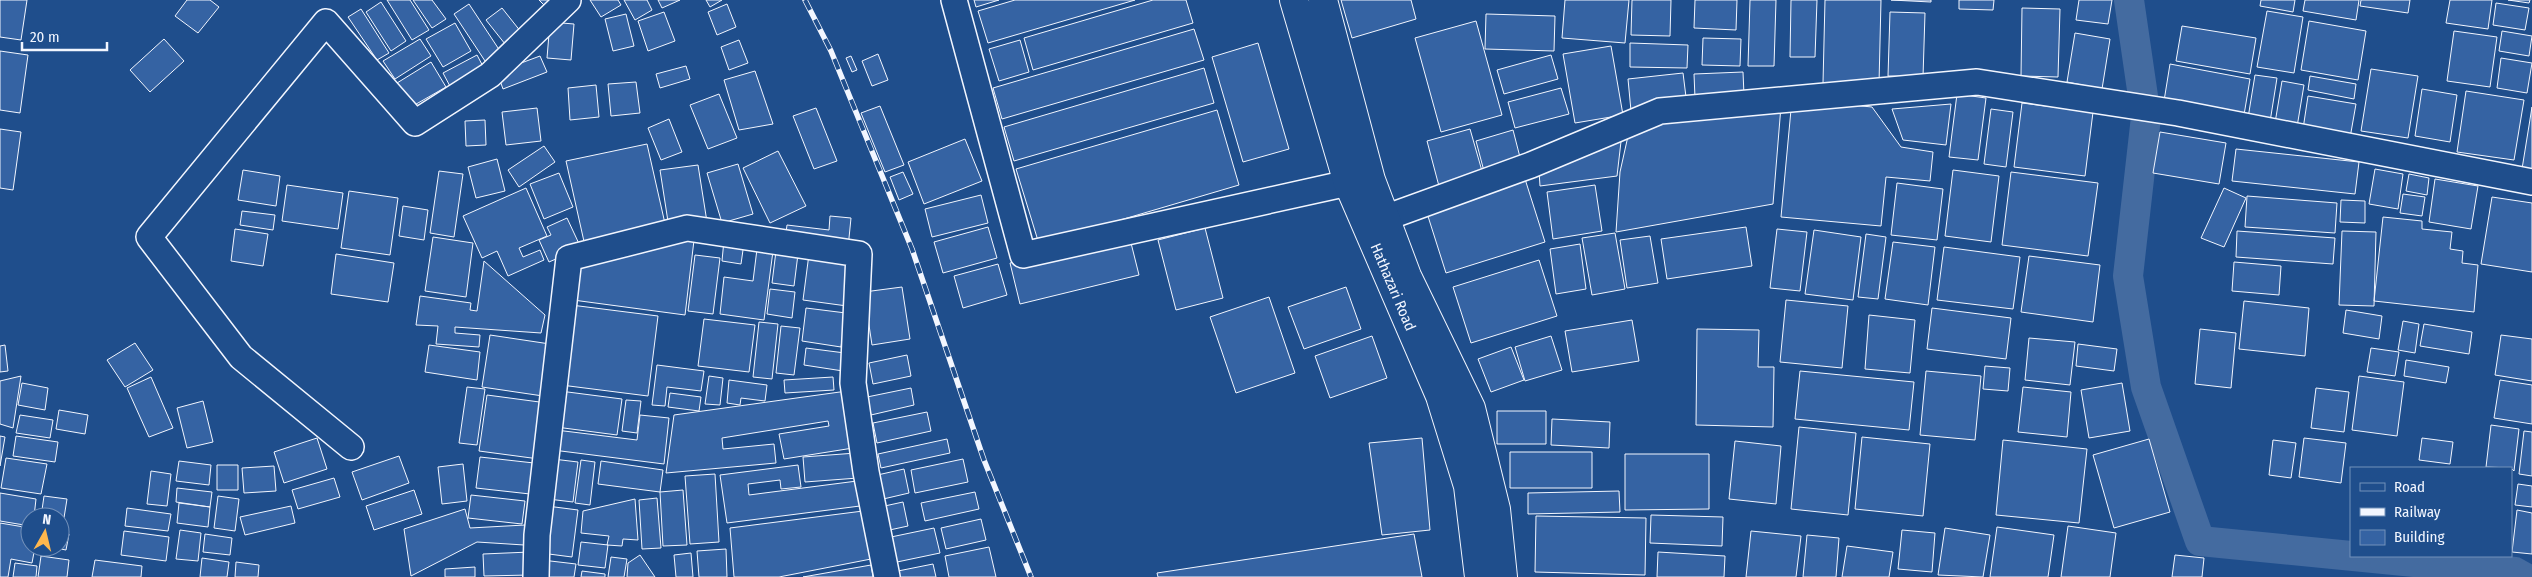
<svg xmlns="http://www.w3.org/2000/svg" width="2532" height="577" font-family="'Fira Sans Condensed',sans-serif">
  <rect width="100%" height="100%" fill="#1f4e8c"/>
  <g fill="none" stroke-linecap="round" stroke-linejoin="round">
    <path stroke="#446ba0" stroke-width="30" d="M2129,0L2146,117L2128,276L2146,387L2200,541L2515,572L2524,577"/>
  </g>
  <path fill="#3563a3" stroke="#f2f6ff" d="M0,0H27L21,40L0,37Z
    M187,0H210L219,7L198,33L175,16Z
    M387,0H410L429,30L412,40Z
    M413,0H432L446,19L432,28Z
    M539,0H557L545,6Z
    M590,0H618L621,5L601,17Z
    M624,0H647L652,10L635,20Z
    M658,0H680L662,8Z
    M706,0H722L710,7Z
    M974,0H999L976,7Z
    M1015,0H1135L988,43L978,11Z
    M1153,0H1186L1193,23L1033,70L1024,38Z
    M1341,0H1411L1416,19L1352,38Z
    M1565,0H1629L1625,43L1562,38Z
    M1632,0H1671L1670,36L1631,35Z
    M1695,0H1737L1736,30L1694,28Z
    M1750,0H1776L1774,66H1748Z
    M1791,0H1817L1815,57H1790Z
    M1825,0H1881L1879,84L1823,83Z
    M1891,0H1931V2Z
    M1959,0H1994L1993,10L1959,9Z
    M2079,0H2112L2108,24L2076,20Z
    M2261,0H2295L2293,12L2260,6Z
    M2305,0H2359L2356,20L2303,11Z
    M2361,0H2410L2408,13L2360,6Z
    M2450,0H2492L2488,29L2446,23Z
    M2508,0H2530L2529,3Z
    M381,2L406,41L391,51L366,12Z
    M2496,3L2529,8L2525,30L2493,25Z
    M469,4L504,57L489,67L454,14Z
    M727,4L736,27L717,35L708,12Z
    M502,8L525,37L509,49L486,20Z
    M2022,8L2060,9L2058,77L2021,76Z
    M361,9L389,53L377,60L348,17Z
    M2267,11L2303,17L2294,73L2257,67Z
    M664,12L675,41L648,51L638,21Z
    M1890,12L1925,13L1923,77L1888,76Z
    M626,14L634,46L613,51L605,19Z
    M1486,14L1555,16L1554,51L1485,49Z
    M1476,21L1502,115L1441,132L1415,38Z
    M2309,21L2366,31L2358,80L2301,70Z
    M550,22L574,24L571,60L547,58Z
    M455,23L471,51L443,67L426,39Z
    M2182,26L2256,38L2250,74L2176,61Z
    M1194,29L1204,60L1002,119L993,88Z
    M2454,31L2497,37L2490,87L2447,81Z
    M2502,31L2532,36L2529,56L2499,51Z
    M2075,33L2110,39L2102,89L2067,82Z
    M1703,38L1741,39L1740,66L1702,65Z
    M164,39L184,61L150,92L130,70Z
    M420,39L431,56L395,79L383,61Z
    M739,40L748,63L729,70L721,47Z
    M1020,40L1029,72L999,81L989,49Z
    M1258,43L1289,149L1243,162L1212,57Z
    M1630,43L1688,45L1687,68L1630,67Z
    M1611,46L1623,115L1575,123L1563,54Z
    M0,51L28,55L20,113L0,110Z
    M878,54L888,80L872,86L862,61Z
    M477,55L486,72L452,90L443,73Z
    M1551,55L1558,79L1504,94L1497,70Z
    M540,56L547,72L503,89L497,72Z
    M851,56L857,70L852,72L846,58Z
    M2501,58L2532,63L2527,93L2497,88Z
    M431,62L446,87L411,107L397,83Z
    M2170,64L2250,79L2244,115L2164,101Z
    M686,66L690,79L660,88L656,74Z
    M1204,68L1214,103L1014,161L1004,127Z
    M2371,69L2418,76L2408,138L2361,131Z
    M755,71L773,124L739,130L724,80Z
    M1743,72L1744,95L1695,98L1694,74Z
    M1683,73L1687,105L1631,111L1628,79Z
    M2255,75L2277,78L2270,122L2248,118Z
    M2310,76L2356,84L2354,99L2308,90Z
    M2282,81L2304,85L2297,127L2275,123Z
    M636,82L640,113L611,116L608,84Z
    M596,85L599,117L570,120L568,88Z
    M1561,88L1569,114L1515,128L1508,102Z
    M2422,89L2457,95L2450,142L2415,136Z
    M2466,91L2524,100L2514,160L2457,152Z
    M719,94L737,138L708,149L690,105Z
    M1957,94L1986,98L1978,160L1949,157Z
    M2308,96L2356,104L2350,138L2303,129Z
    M1792,99L1872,107L1901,147L1933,152L1930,181L1886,177L1881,226L1781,217Z
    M2022,103L2093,112L2085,176L2014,167Z
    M1951,104L1946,145L1903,140L1892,109Z
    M880,106L904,165L885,172L861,113Z
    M1781,106L1773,204L1616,232L1620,172L1630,127Z
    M2532,107V170L2522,169Z
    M537,108L541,141L506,145L502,112Z
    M816,108L837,161L814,169L793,116Z
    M1991,109L2013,112L2006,167L1984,164Z
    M1217,110L1239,185L1039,244L1016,169Z
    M669,119L682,152L661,160L648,128Z
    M485,120L486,145L466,146L465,121Z
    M0,129L21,132L13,190L0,188Z
    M1470,129L1484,178L1440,190L1427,141Z
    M1513,130L1522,165L1485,175L1476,141Z
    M2160,132L2226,143L2219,184L2153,173Z
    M1622,133L1617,176L1540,186L1539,171Z
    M965,139L982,181L924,204L908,162Z
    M647,144L666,228L585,246L566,161Z
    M544,146L555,162L519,187L508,170Z
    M2236,149L2359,162L2355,194L2232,181Z
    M778,151L806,206L770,223L743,168Z
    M497,159L505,191L476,198L468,167Z
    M738,164L753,214L722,223L707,173Z
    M698,165L707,222L669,228L660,170Z
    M2375,169L2403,174L2398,209L2369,204Z
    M243,170L280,176L276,206L238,200Z
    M1953,170L1999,176L1991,242L1945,236Z
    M439,171L463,174L454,237L430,233Z
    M903,172L913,194L899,200L890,177Z
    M2011,172L2098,183L2088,256L2002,245Z
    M559,173L573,207L544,219L530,184Z
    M2409,174L2429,178L2427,195L2406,191Z
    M1525,179L1545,242L1446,273L1426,210Z
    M2435,179L2478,186L2471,229L2429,222Z
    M1897,183L1943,189L1937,240L1891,235Z
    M287,185L343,193L338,229L282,221Z
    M1595,185L1602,231L1553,239L1547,192Z
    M526,188L547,236L519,248L523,257L540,250L544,260L508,276L497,251L482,258L463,216Z
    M2224,188L2246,198L2224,247L2201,238Z
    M349,191L398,198L390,255L341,248Z
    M2403,194L2425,197L2422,216L2400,213Z
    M981,195L988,223L932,237L925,209Z
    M2247,196L2337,203L2335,233L2245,227Z
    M2492,197L2532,203V272L2481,264Z
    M2341,200L2365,201V223L2340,222Z
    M403,206L428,210L424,240L399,236Z
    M242,211L275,215L273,230L240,225Z
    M830,216L851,218L848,248L785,240L787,225L829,230Z
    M2383,217L2422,221V229L2452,232L2450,249L2463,251L2462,263L2478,265L2474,312L2374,301Z
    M567,218L581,248L549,262L539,240L551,235L547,227Z
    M988,227L997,258L943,273L934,242Z
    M1746,227L1752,266L1667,279L1661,239Z
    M1205,228L1223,298L1176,310L1158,240Z
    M235,229L268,234L263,266L231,261Z
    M1777,229L1807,232L1800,291L1770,288Z
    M1814,230L1861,237L1853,300L1805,294Z
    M2237,231L2335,238L2333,264L2236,257Z
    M2342,231L2376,232L2374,306L2339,305Z
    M695,232L685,315L573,300L576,260Z
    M1615,233L1625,289L1592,295L1582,238Z
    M1866,234L1886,237L1878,299L1858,297Z
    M1129,235L1139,275L1020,304L1010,263Z
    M1650,236L1658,283L1627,288L1620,240Z
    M433,237L473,243L466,297L425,291Z
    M724,240L744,243L741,264L722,261Z
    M1893,242L1935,247L1928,305L1885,299Z
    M1580,244L1586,289L1556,294L1550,249Z
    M1944,247L2020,257L2013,309L1937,300Z
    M757,249L773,251L764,320L720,314L724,277L753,281Z
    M776,251L798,254L794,286L772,283Z
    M336,254L394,263L388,302L331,294Z
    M809,254L853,259L847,306L803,300Z
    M695,255L720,258L713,314L688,311Z
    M2029,256L2100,265L2093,322L2021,312Z
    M1539,260L1557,316L1471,343L1453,287Z
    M484,261L545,315L541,333L455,327V333L480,335L479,347L436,344L438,326L416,325L420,296L471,303L470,310L477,311Z
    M2234,262L2281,266L2279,295L2232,291Z
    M998,264L1007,295L963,308L954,276Z
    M902,287L910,339L872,345L864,292Z
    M1346,287L1361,329L1304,349L1288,307Z
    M770,289L795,292L792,318L767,314Z
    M1269,297L1295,373L1236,393L1210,317Z
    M1786,300L1848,306L1842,368L1780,362Z
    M2244,301L2309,308L2305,356L2239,349Z
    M571,305L658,316L648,396L561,385Z
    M806,308L846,313L841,347L802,341Z
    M1932,308L2011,318L2006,359L1927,349Z
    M2346,310L2382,316L2379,339L2343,333Z
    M1869,315L1915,320L1910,373L1865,369Z
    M704,319L755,325L749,372L698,366Z
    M1632,320L1639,361L1572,372L1565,331Z
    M2403,321L2419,324L2415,353L2398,350Z
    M759,322L778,324L772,379L753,377Z
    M2424,324L2472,332L2469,354L2420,346Z
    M781,326L800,328L794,375L776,373Z
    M1697,329L1759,330L1758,367H1774L1773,427L1696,425Z
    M2200,329L2236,333L2231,388L2195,384Z
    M490,335L550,344L543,396L482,387Z
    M2501,335L2532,339V381L2495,375Z
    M1372,336L1387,378L1330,398L1315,356Z
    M1551,336L1562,370L1525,381L1515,347Z
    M2029,338L2075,342L2070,385L2025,380Z
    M135,343L153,370L125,387L107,360Z
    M2078,344L2117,349L2114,371L2076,366Z
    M5,345L8,371L0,372V346Z
    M429,345L480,352L477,380L425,372Z
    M1511,347L1524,380L1491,392L1478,359Z
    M806,348L845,353L843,371L804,365Z
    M2371,348L2399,352L2395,376L2367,372Z
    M907,355L911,376L873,384L869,363Z
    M2406,360L2449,367L2446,383L2404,376Z
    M657,365L704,371L701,391L667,387L665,406L652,405Z
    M1985,366L2010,368L2008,391L1983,389Z
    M1800,371L1914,382L1909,430L1795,419Z
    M1926,371L1981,376L1975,440L1920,435Z
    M21,376L13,428L0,424V381Z
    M709,376L723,378L720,405L705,404Z
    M2359,376L2404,382L2397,436L2352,430Z
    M151,377L173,428L149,437L127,388Z
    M833,377L834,390L785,393L784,380Z
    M729,380L767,385L765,401L741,398L740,405L727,403Z
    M2500,380L2532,385V424L2494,418Z
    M22,383L48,388L45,410L18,405Z
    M2122,383L2130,431L2089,438L2081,390Z
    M467,387L485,389L477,445L459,443Z
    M2023,387L2071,392L2067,437L2018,432Z
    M911,388L914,405L871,415L867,397Z
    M2316,388L2349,392L2344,432L2311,428Z
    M560,391L622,399L617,435L556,427Z
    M847,391L853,448L784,459L779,434L829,426L828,421L722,438L723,449L774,444L776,463L666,473L674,415Z
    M670,393L701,397L699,411L668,407Z
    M487,395L547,403L539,459L479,451Z
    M626,400L641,401L637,433L622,431Z
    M203,401L213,442L187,448L177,408Z
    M59,410L88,415L85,434L56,429Z
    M1497,411H1546V444H1497Z
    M927,412L931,431L877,443L873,423Z
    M20,415L53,420L50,438L16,433Z
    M640,415L669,418L664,464L553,450L556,430L637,440Z
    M1552,419L1610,422L1609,448L1551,445Z
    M2491,425L2519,429L2514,471L2511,468L2486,467Z
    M1799,427L1856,433L1848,515L1791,509Z
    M2524,431L2532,432V476L2519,474Z
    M0,436L5,437L0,466Z
    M16,436L58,442L55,462L13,456Z
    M1862,437L1930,444L1923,516L1855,509Z
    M317,438L327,469L284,483L274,452Z
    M1422,438L1430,530L1382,535L1369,443Z
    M2304,438L2346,443L2341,483L2299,477Z
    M2422,438L2453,442L2450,464L2419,460Z
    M947,439L950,453L881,468L878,454Z
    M2149,439L2170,512L2114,528L2093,455Z
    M2003,440L2087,449L2079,523L1996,515Z
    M2273,440L2296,443L2291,478L2269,475Z
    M1735,441L1781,446L1776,504L1729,499Z
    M1510,452H1592V488H1510Z
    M856,453L858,478L805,482L803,457Z
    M1625,454H1709V509L1625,510Z
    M399,456L409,483L362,500L352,472Z
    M480,457L534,463L530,494L476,488Z
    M6,458L47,464L41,494L1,488Z
    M553,459L578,462L573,502L548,499Z
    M963,459L968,482L915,493L911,470Z
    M581,460L595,462L590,505L575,503Z
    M179,461L211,465L209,485L176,481Z
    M601,461L663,470L660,492L598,484Z
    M463,464L467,501L442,504L438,467Z
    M217,465H238V490H217Z
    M798,465L801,487L781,489L780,480L748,484L749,495L857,481L860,506L727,523L720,475Z
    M274,466L276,491L244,493L242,468Z
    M904,469L909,493L879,500L873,476Z
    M151,471L171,474L167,506L147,504Z
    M715,474L719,542L690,544L685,476Z
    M334,478L340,497L298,509L292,490Z
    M2518,484L2532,486V507L2515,505Z
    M177,488L212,492L210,507L176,502Z
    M414,490L422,514L374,530L366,506Z
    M683,490L687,545L663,546L660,492Z
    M1619,491L1620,512L1528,514V493Z
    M975,492L979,509L925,521L921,503Z
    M0,493L36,499L34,517H30V526L0,521Z
    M471,495L525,501L522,524L468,518Z
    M44,496L67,499L63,524L60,523V517H41Z
    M218,496L239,499L235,531L214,528Z
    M657,498L661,548L642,549L639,500Z
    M635,499L638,540L623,539L622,546L607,545L609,536L581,533L583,511Z
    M903,502L908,526L885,531L880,507Z
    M179,503L210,507L208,527L177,523Z
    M291,506L295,523L245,535L240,517Z
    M547,506L578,510L572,557L541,553Z
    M127,508L171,514L168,531L125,526Z
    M465,509L470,528L525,525L524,545L477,542L411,576L404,529Z
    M2517,510L2532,513V554L2512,552Z
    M863,511L871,559L779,577H734L730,528Z
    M1651,515L1723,517L1722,546L1650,543Z
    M1536,516L1646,518L1645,575L1535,572Z
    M981,519L986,540L946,549L941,528Z
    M0,523L30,528V547H35L32,563L11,559L8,577H0Z
    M2068,526L2116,533L2110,577H2061Z
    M1997,527L2054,535L2048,577H1990Z
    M934,528L940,553L897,562L891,537Z
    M1945,528L1990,535L1983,577L1938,575Z
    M180,530L201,533L198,561L176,559Z
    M1902,530L1935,533L1932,572L1898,569Z
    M124,531L169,537L166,561L121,555Z
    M1751,531L1801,536L1796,577H1746Z
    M60,532L69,534L66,550L50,547H60Z
    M205,534L232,538L230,555L203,552Z
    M1414,534L1422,577H1158L1157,573Z
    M1807,535L1839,538L1836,577H1803Z
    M581,542L608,545L605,568L578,565Z
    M1847,546L1893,552L1889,577H1842Z
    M989,547L996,577H949L945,556Z
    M726,549L727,577H699L697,551Z
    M530,552V575L484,576L483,554Z
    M1658,552L1725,556L1724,577H1657Z
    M691,553L693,577H676L674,555Z
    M640,555L655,577H627L628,563Z
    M2175,555L2204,558L2202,577H2172Z
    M41,556L69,560L67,577H38Z
    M611,557L627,559L624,577H608Z
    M202,558L229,562L227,577H200Z
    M95,560L142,566L141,577H92Z
    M542,560L576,564L574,577H539Z
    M236,562L259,565L258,577H235Z
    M15,563L37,566L36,577H13Z
    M933,564L936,577H899L898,571Z
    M871,565L873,577H803Z
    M475,567V577H445V569Z
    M582,571L605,574V577H581Z"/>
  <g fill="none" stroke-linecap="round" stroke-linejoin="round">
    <g stroke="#f2f6ff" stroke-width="28">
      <path id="street" d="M954,0L1023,255L1348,183
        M1385,218L1531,165L1660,111L1977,82L2178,113L2532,182
        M351,447L241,357L149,237L326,22L415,123L490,75L568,0
        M536,577L537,535L569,258L687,228L859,254L853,383L866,472L887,577"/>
    </g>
    <g stroke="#f2f6ff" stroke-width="30">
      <path id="highway" d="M1294,0L1348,183L1440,396L1468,486L1479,577
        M1323,0L1371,180L1407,276L1471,408L1496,509L1503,577"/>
    </g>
    <use href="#street" stroke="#1f4e8c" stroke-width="25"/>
    <use href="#highway" stroke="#1f4e8c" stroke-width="28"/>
    <g stroke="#f2f6ff" stroke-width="5.5">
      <path id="rail" d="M805,0L831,51L912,249L984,460L1031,577"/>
    </g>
    <use href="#rail" stroke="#1f4e8c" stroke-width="4" stroke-dasharray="11" stroke-linecap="butt"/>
  </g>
  <g text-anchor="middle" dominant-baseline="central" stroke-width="4" stroke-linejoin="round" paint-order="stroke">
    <g font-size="15" fill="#f2f6ff" stroke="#1f4e8c">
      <text transform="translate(1393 287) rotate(67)">Hathazari Road</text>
    </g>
  </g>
  <rect x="2350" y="467" width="162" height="90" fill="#1f4e8c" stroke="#7391ba"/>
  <rect x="2360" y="483" width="25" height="8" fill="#1f4e8c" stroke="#7391ba"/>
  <text x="2394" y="492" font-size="15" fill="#f2f6ff">Road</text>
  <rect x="2360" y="508" width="25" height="8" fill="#f2f6ff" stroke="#7391ba"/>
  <text x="2394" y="517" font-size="15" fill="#f2f6ff">Railway</text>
  <rect x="2360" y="530" width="25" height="15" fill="#3563a3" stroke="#7391ba"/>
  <text x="2394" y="542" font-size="15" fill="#f2f6ff">Building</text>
  <g transform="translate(45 532) rotate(8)"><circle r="24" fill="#1f4e8c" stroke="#7391ba"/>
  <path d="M0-4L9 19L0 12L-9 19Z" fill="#ffb74d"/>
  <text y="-8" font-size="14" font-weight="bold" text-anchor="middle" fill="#f2f6ff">N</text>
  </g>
  <path d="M22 42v8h85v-8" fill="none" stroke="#f2f6ff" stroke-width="2.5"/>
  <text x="30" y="42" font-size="15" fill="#f2f6ff" stroke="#1f4e8c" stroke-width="4" paint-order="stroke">20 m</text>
</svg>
